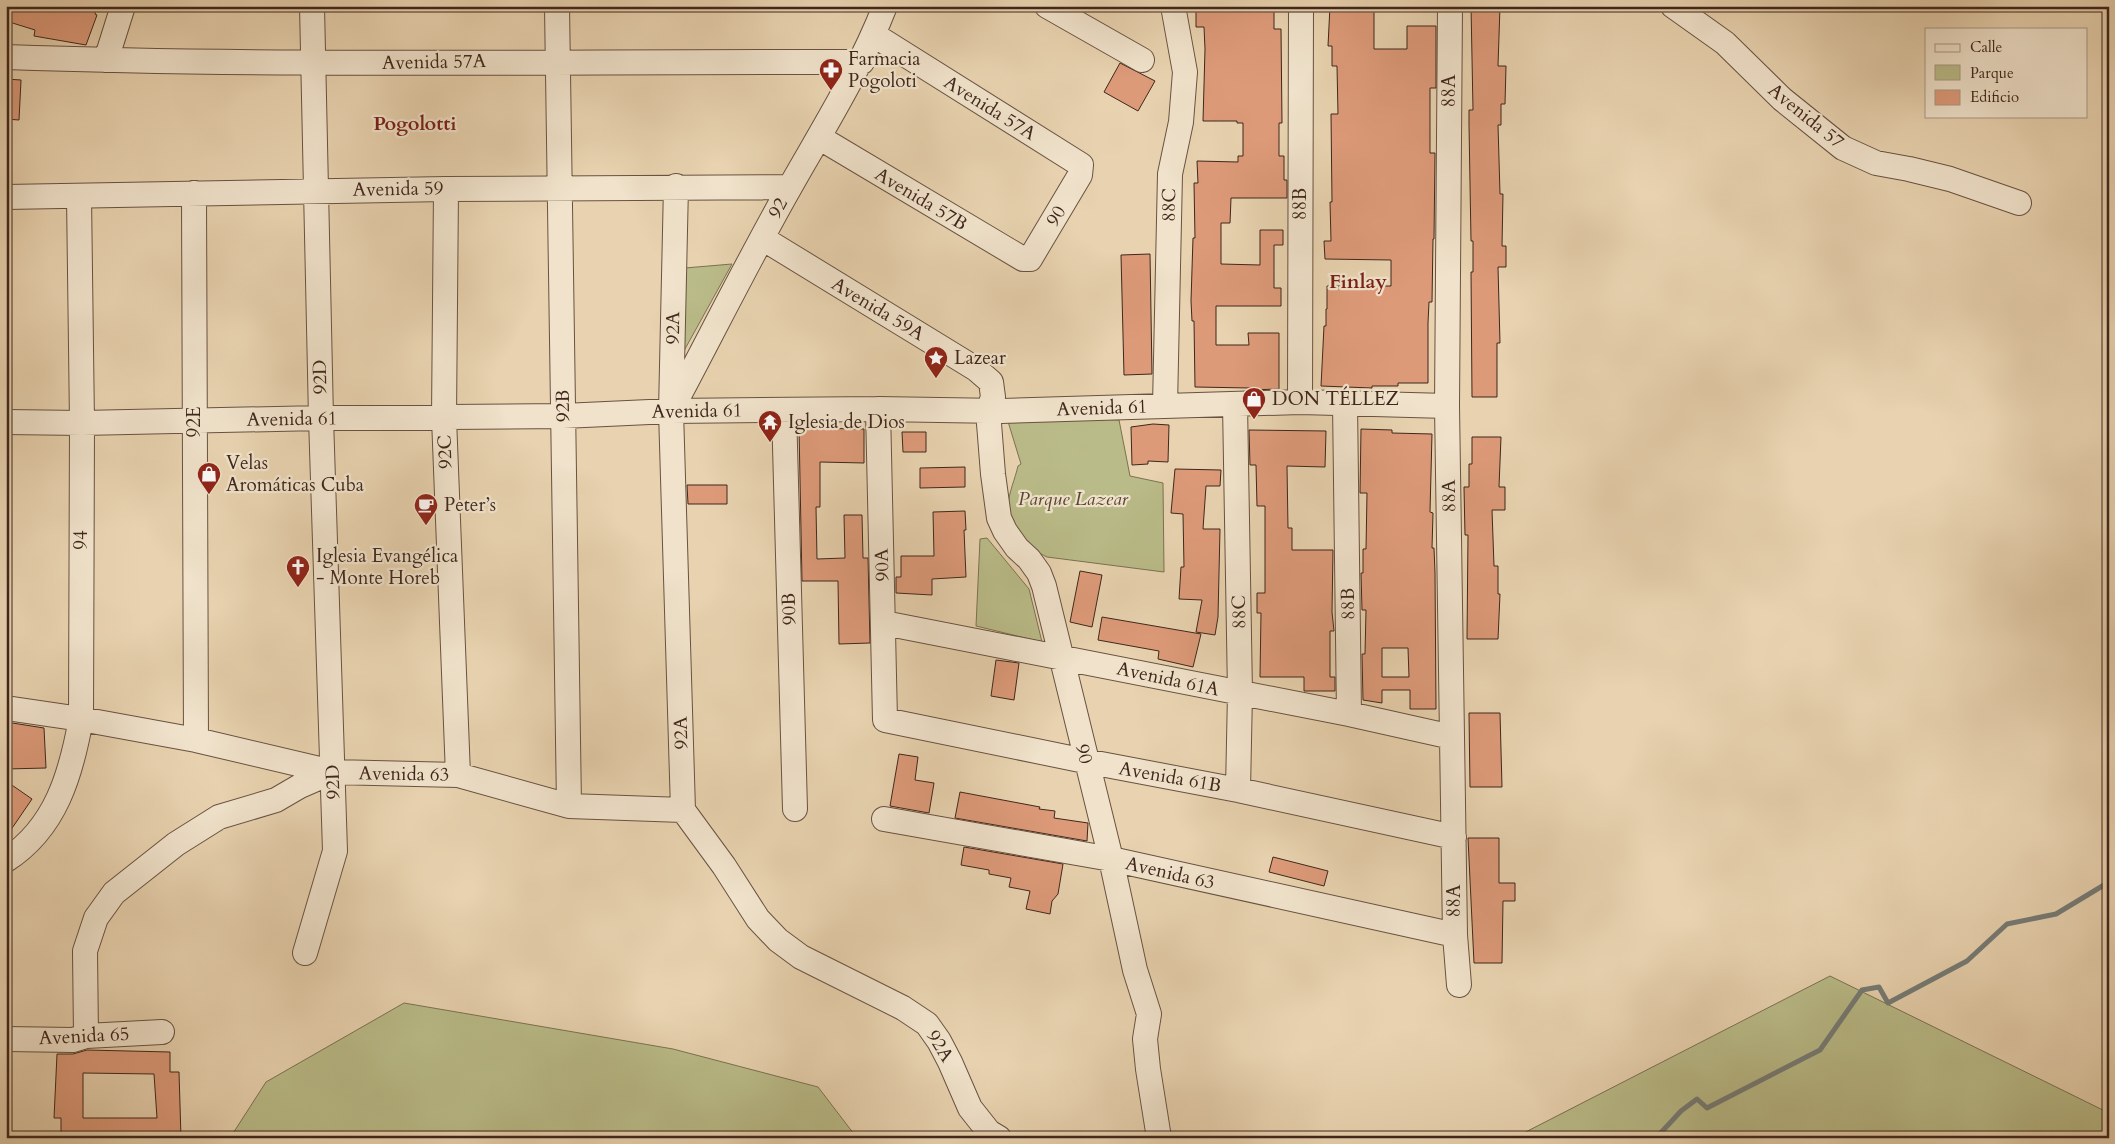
<svg xmlns="http://www.w3.org/2000/svg" width="2115" height="1144" font-family="Cardo,serif">
  <rect width="100%" height="100%" fill="#e8d2af"/>
  <filter id="stains"><feTurbulence type="fractalNoise" baseFrequency=".004" numOctaves="4"/><feColorMatrix values="0 0 0 0 .2 0 0 0 0 .09 0 0 0 0 .02 0 0 0 .5 -.17"/></filter>
  <radialGradient id="worn" r=".72"><stop offset=".6" stop-color="#630" stop-opacity="0"/><stop offset="1" stop-color="#630" stop-opacity=".3"/></radialGradient>
  <path fill="#b9bb88" stroke="#7c7152" d="M732,264L680,358L685,268Z
    M1006,415L1119,420L1130,476L1163,483L1164,572L1047,557C1029,549 1007,525 1008,505C1009,492 1015,479 1018,466L1021,464Z
    M987,538L1029,589L1042,642L976,626L980,539Z
    M1830,976L2109,1113V1138H1514Z
    M404,1003L673,1049L818,1087L857,1138H230L266,1082Z"/>
  <g fill="none" stroke-linecap="round" stroke-linejoin="round">
    <path stroke="#767c77" stroke-width="5" d="M1656,1138L1681,1111L1697,1099L1707,1108L1820,1050L1862,990L1879,987L1888,1003L1967,961L2007,924L2056,914L2109,882"/>
  </g>
  <path fill="#dd9a79" stroke="#3f271c" fill-rule="evenodd" d="M10,6H97L95,14L97,15L86,45L34,36L35,30L6,21Z
    M1196,6H1274V29H1281L1282,123H1279V156H1284V180H1287V198H1231L1230,223H1221V264L1260,265V230H1283V245H1274V288H1281V306H1216V345H1249L1248,333H1279V389L1250,390V388L1195,387L1194,321H1192L1191,301L1193,238H1195L1194,183H1198L1197,161L1238,162V156H1243V123H1237V121H1203L1205,49L1204,27H1196Z
    M1330,6H1374V49H1407V26H1436V88H1430V153H1435L1434,239H1433L1432,302H1429L1428,323V383H1398V386H1372V388L1321,386L1324,326H1326V309H1327V286H1391V260L1325,259L1324,241H1331L1330,202H1332L1331,114H1338L1337,66H1332V46H1328Z
    M1471,6H1500L1498,66H1506L1505,104H1501V125H1498L1500,194H1503L1502,246H1506V267H1498L1500,343H1497V397H1472L1471,272H1473V241H1471L1469,125V110H1473Z
    M1120,63L1155,81L1138,111L1104,92Z
    M6,79L21,80L19,120L6,119Z
    M1150,254L1152,374L1124,375L1121,255Z
    M1153,424L1169,425L1168,462L1148,461V464L1132,465L1131,427Z
    M799,428L864,429V463L820,462V507H816L817,559L845,558L844,515H862L863,558H868L870,643L839,644L838,581H802Z
    M1361,429L1392,430V433L1432,434L1430,512L1433,513L1432,548H1434L1435,573L1436,709H1410V690H1382V703L1363,700L1362,654H1365L1366,610H1362L1361,573H1363V549H1366L1367,493H1360ZM1382,648H1408L1409,677H1382Z
    M1249,430L1326,431L1325,467L1287,466L1288,528H1292V550H1333L1332,612L1334,631H1330V677H1335V691H1304V677H1260L1261,613H1257V593H1265V506H1257L1256,465H1250Z
    M902,432H926V452H903Z
    M1472,437H1501L1499,487H1505V510H1492L1494,566H1498V594H1500L1498,639H1467L1468,535H1465L1464,487H1469V464H1472Z
    M965,467V487L920,488V468Z
    M1175,469L1221,470L1220,486H1206L1203,529H1220L1218,617L1215,635L1196,632L1202,600L1179,599L1181,567H1184L1183,514L1171,513Z
    M687,485H727V504H688Z
    M965,511L966,530H964L966,577L932,579V595L896,593V577H901V556H934L933,512Z
    M1080,571L1102,575L1092,627L1070,622Z
    M1102,617L1201,634L1193,667L1158,659L1159,651L1098,640Z
    M996,660L1019,663L1014,700L991,696Z
    M1469,713H1500L1502,787H1470Z
    M6,722L44,728L46,768L6,769Z
    M899,754L918,757L915,780L934,783L929,813L890,806Z
    M6,781L32,799L6,837Z
    M960,792L1040,807L1039,809L1055,811L1054,818L1088,823L1087,841L955,818Z
    M1468,838H1499V883H1515V901H1503L1502,963H1474Z
    M964,847L1063,864L1058,894L1052,901L1050,914L1026,909L1030,891L1009,887L1011,878L989,874V870L961,865Z
    M1273,857L1328,871L1324,886L1269,872Z
    M87,1050L170,1052V1072H179L181,1138H61V1118H54L57,1054H73ZM83,1073L154,1074L157,1118H83Z"/>
  <g fill="none" stroke-linecap="round" stroke-linejoin="round">
    <g stroke="#695241" stroke-width="26">
      <path id="minor" d="M557,6L569,806
        M1047,6L1142,60
        M1450,6L1447,406L1455,935L1459,985
        M1673,6L1725,43L1782,99L1843,148L1876,163L1909,169L1950,179L2019,203
        M6,57C291,67 576,61 862,62
        M106,60L123,6
        M820,138L1023,259H1030L1080,175L1081,165L874,35
        M676,186L671,411L683,810L724,866L758,919L778,940L801,957L903,1008L927,1024L939,1041L950,1062L970,1108L989,1132L999,1138
        M446,189L444,418L458,775
        M194,193L196,740
        M6,197L446,189L790,187
        M762,238L976,369L991,382L993,397L988,411L993,474L999,518L1005,531L1017,548L1029,559L1039,573L1044,586L1111,859L1135,970L1149,1014L1145,1039L1148,1069L1159,1138
        M1300,402L1301,6
        M1345,403L1349,714
        M1235,404L1240,693L1238,790
        M1165,406L1170,174L1181,122L1185,72L1173,6
        M673,407C712,334 749,259 790,187C824,127 860,70 885,6
        M878,409L885,720L1085,761L1238,790L1454,837
        M784,410L795,809
        M6,422L82,423L321,418L563,416L671,411L878,409L1001,411L1300,402L1447,406
        M884,623L1349,714L1452,737
        M6,708L81,719L196,740L332,772L458,775L569,806L683,810
        M884,819L1111,859L1455,935
        M6,860C56,828 71,774 81,719L82,423L79,196
        M305,953L335,851L321,418L312,6
        M86,1036L85,951L96,918L114,893L176,844L219,817L276,800L300,786L332,772
        M6,1039L73,1040L86,1036L162,1032"/>
    </g>
    <use href="#minor" stroke="#f0e2cb" stroke-width="24"/>
  </g>
  <defs>
    <g id="pharmacy-pin" transform="scale(1.25)"><path d="M0 17L-7.5 6A9.5 9.5 0 1 1 7.5 6Z" fill="#8f2418" stroke="#f0e2cb"/><path d="M-2-6h4v4h4v4h-4v4h-4v-4h-4v-4h4Z" fill="#fff"/></g>
    <g id="sight-pin" transform="scale(1.25)"><path d="M0 17L-7.5 6A9.5 9.5 0 1 1 7.5 6Z" fill="#8f2418" stroke="#f0e2cb"/><path d="M0-6L1.8-2.2L6-1.7L2.9 1.2L3.7 5.4L0 3.3L-3.7 5.4L-2.9 1.2L-6-1.7L-1.8-2.2Z" fill="#fff"/></g>
    <g id="shop-pin" transform="scale(1.25)"><path d="M0 17L-7.5 6A9.5 9.5 0 1 1 7.5 6Z" fill="#8f2418" stroke="#f0e2cb"/><path d="M-5-2.5h2.3a2.7 3.5 0 0 1 5.4 0H5L5.5 6h-11ZM-1.5-2.5h3a1.5 2.3 0 0 0-3 0Z" fill="#fff"/></g>
    <g id="temple-pin" transform="scale(1.25)"><path d="M0 17L-7.5 6A9.5 9.5 0 1 1 7.5 6Z" fill="#8f2418" stroke="#f0e2cb"/><path d="M0-6L5-2H3V0L6.5 2.5H4V6H1.5V3h-3V6H-4V2.5H-6.5L-3 0V-2H-5Z" fill="#fff"/></g>
    <g id="cafe-pin" transform="scale(1.25)"><path d="M0 17L-7.5 6A9.5 9.5 0 1 1 7.5 6Z" fill="#8f2418" stroke="#f0e2cb"/><path d="M-5.5-4.5H6V0H3Q3 3.5 0 3.5H-2.5Q-5.5 3.5-5.5 0ZM3-3.2v2h1.7v-2ZM-6 4.5H4V6H-6Z" fill="#fff"/></g>
    <g id="church-pin" transform="scale(1.25)"><path d="M0 17L-7.5 6A9.5 9.5 0 1 1 7.5 6Z" fill="#8f2418" stroke="#f0e2cb"/><path d="M-1.2-6h2.4v3.5h3.3v2.4h-3.3V6h-2.4V-.1h-3.3v-2.4h3.3Z" fill="#fff"/></g>
  </defs>
  <g fill-rule="evenodd">
    <use href="#pharmacy-pin" x="831" y="70"/>
    <use href="#sight-pin" x="936" y="358"/>
    <use href="#shop-pin" x="1254" y="399"/>
    <use href="#temple-pin" x="770" y="422"/>
    <use href="#shop-pin" x="209" y="474"/>
    <use href="#cafe-pin" x="426" y="505"/>
    <use href="#church-pin" x="298" y="567"/>
  </g>
  <g text-anchor="middle" dominant-baseline="central" stroke-width="4.5" stroke-linejoin="round" paint-order="stroke">
    <g font-size="19" fill="#3f271c" stroke="#f0e2cb" text-anchor="start">
      <text x="848" y="59">Farmacia<tspan x="848" dy="22">Pogoloti</tspan></text>
      <text x="954" y="358">Lazear</text>
      <text x="1272" y="399">DON TÉLLEZ</text>
      <text x="788" y="422">Iglesia de Dios</text>
      <text x="226" y="463">Velas<tspan x="226" dy="22">Aromáticas Cuba</tspan></text>
      <text x="444" y="505">Peter’s</text>
      <text x="316" y="556">Iglesia Evangélica<tspan x="316" dy="22">- Monte Horeb</tspan></text>
    </g>
    <g font-size="19" fill="#3f271c" stroke="#f0e2cb">
      <text transform="translate(434 62) rotate(-1)">Avenida 57A</text>
      <text transform="translate(1449 91) rotate(-90)">88A</text>
      <text transform="translate(990 108) rotate(32)">Avenida 57A</text>
      <text transform="translate(1806 116) rotate(39)">Avenida 57</text>
      <text transform="translate(398 189) rotate(-1)">Avenida 59</text>
      <text transform="translate(921 199) rotate(31)">Avenida 57B</text>
      <text transform="translate(1300 204) rotate(-90)">88B</text>
      <text transform="translate(1169 205) rotate(-89)">88C</text>
      <text transform="translate(778 208) rotate(-62)">92</text>
      <text transform="translate(1056 216) rotate(-59)">90</text>
      <text transform="translate(878 309) rotate(31)">Avenida 59A</text>
      <text transform="translate(673 328) rotate(-89)">92A</text>
      <text transform="translate(320 377) rotate(-91)">92D</text>
      <text transform="translate(563 406) rotate(-91)">92B</text>
      <text transform="translate(1102 408) rotate(-2)">Avenida 61</text>
      <text transform="translate(697 411) rotate(-1)">Avenida 61</text>
      <text transform="translate(292 419) rotate(-1)">Avenida 61</text>
      <text transform="translate(194 422) rotate(-90)">92E</text>
      <text transform="translate(445 452) rotate(-92)">92C</text>
      <text transform="translate(1449 496) rotate(-91)">88A</text>
      <text transform="translate(81 540) rotate(-90)">94</text>
      <text transform="translate(882 565) rotate(-92)">90A</text>
      <text transform="translate(1348 604) rotate(-91)">88B</text>
      <text transform="translate(789 609) rotate(-92)">90B</text>
      <text transform="translate(1239 612) rotate(-91)">88C</text>
      <text transform="translate(1168 679) rotate(12)">Avenida 61A</text>
      <text transform="translate(681 733) rotate(-92)">92A</text>
      <text transform="translate(1084 754) rotate(76)">90</text>
      <text transform="translate(404 774) rotate(1)">Avenida 63</text>
      <text transform="translate(1170 777) rotate(10)">Avenida 61B</text>
      <text transform="translate(333 782) rotate(-92)">92D</text>
      <text transform="translate(1170 873) rotate(13)">Avenida 63</text>
      <text transform="translate(1454 901) rotate(-90)">88A</text>
      <text transform="translate(84 1036) rotate(-3)">Avenida 65</text>
      <text transform="translate(940 1046) rotate(59)">92A</text>
    </g>
    <g font-size="19" font-style="italic" fill="#574532" stroke="#f0e2cb">
      <text x="1073" y="499">Parque Lazear</text>
    </g>
    <g font-size="20" font-weight="bold" fill="#7a1f14" stroke="#f0e2cb">
      <text x="415" y="123">Pogolotti</text>
      <text x="1358" y="281">Finlay</text>
    </g>
  </g>
  <rect width="2115" height="1144" fill="none" stroke="#e8d2af" stroke-width="25"/>
  <rect x="8" y="8" width="2100" height="1129" fill="none" stroke="#3f271c" stroke-width="2.5"/>
  <rect x="12" y="12" width="2090" height="1119" fill="none" stroke="#3f271c"/>
  <rect x="1925" y="28" width="162" height="90" fill="#f0e2cb" stroke="#a99785"/>
  <rect x="1935" y="44" width="25" height="8" fill="#f0e2cb" stroke="#a99785"/>
  <text x="1970" y="52" font-size="15" fill="#3f271c">Calle</text>
  <rect x="1935" y="65" width="25" height="15" fill="#b9bb88" stroke="#a99785"/>
  <text x="1970" y="78" font-size="15" fill="#3f271c">Parque</text>
  <rect x="1935" y="90" width="25" height="15" fill="#dd9a79" stroke="#a99785"/>
  <text x="1970" y="102" font-size="15" fill="#3f271c">Edificio</text>
  <rect width="100%" height="100%" filter="url(#stains)"/>
  <rect width="100%" height="100%" fill="url(#worn)"/>
</svg>
